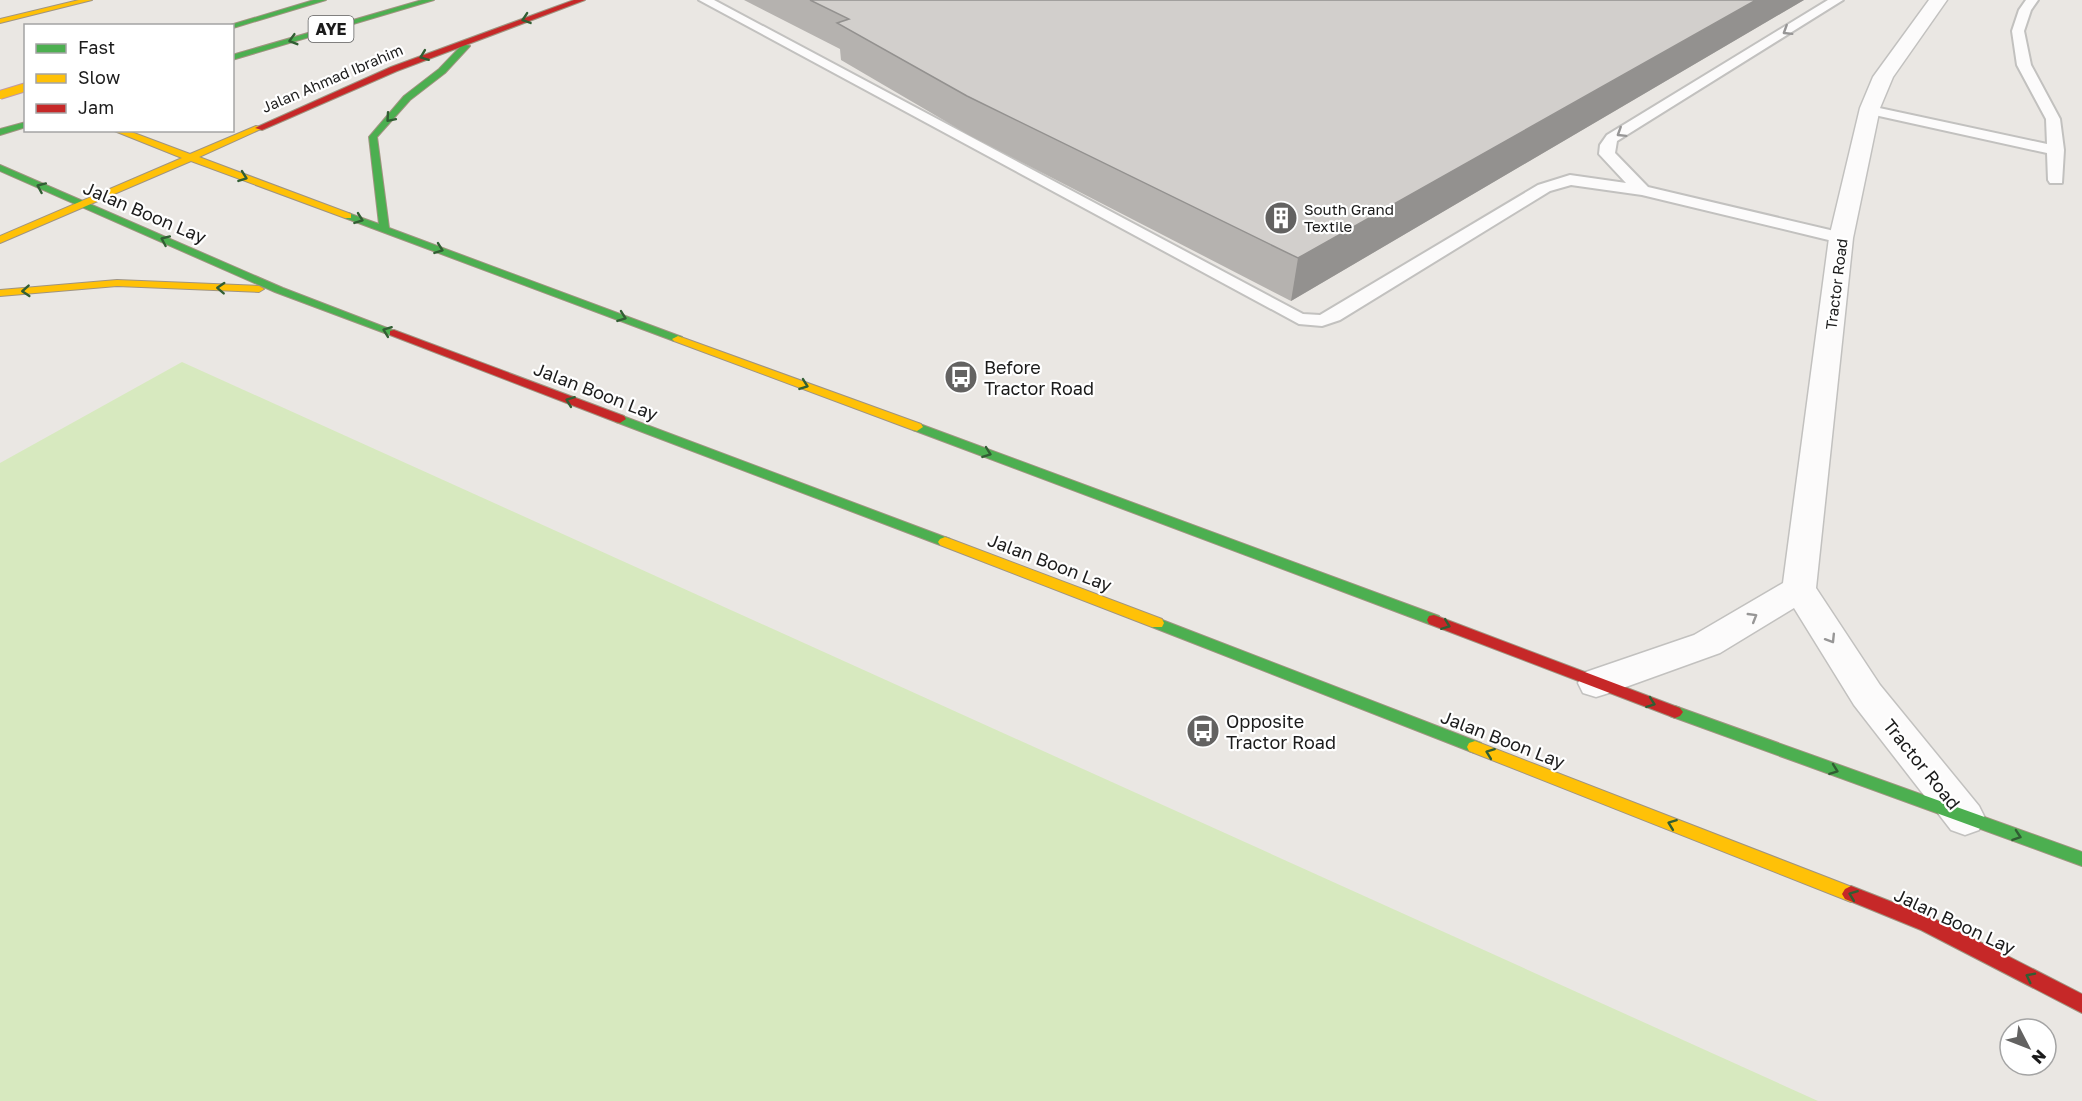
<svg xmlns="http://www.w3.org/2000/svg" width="2082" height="1101" font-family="'Golos Text',sans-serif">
  <rect width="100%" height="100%" fill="#eae7e3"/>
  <path fill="#d7e9bf" d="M182,362L1818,1101H0V463Z"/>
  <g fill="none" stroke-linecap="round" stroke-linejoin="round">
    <g stroke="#c2c1bf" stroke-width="4">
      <path id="lane" d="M699,0H714L1303,314L1320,315L1538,185L1570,175L1626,183L1599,154L1600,145L1607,135L1828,0H1843L1617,141L1615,153L1648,187L1847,234L1849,238L1841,243L1642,195L1571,185L1550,191L1340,320L1322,326L1299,324Z
        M2026,0H2038L2031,10L2024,31L2031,65L2060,119L2064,150L2062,183H2050L2048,180L2047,153L1870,114L1863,110L1870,106L2047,144L2046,119L2017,65L2012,31L2019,10Z"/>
    </g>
    <g stroke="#c2c1bf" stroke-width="3">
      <path id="street" d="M1929,0H1947L1893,77L1880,108L1853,238L1816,588L1880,685L1979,806L1985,818L1979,830L1965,835L1951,830L1854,705L1794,608L1720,653L1609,693L1596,697L1583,693L1578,683L1583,673L1694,635L1783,583L1829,238L1860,108L1873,77Z"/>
    </g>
    <g stroke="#a09480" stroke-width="2">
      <path id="fast" d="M314,0H326L233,28L232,26H227Z
        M422,0H434L232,60V55Z
        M463,44L470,46L445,73L410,100L377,137L389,228L682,337V341H674L345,218V214L348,213L379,224L369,137L404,96L439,69Z
        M26,122V127L0,135V129Z
        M0,165L283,288L400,333L398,335H390L275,292L0,171Z
        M620,415L950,539L952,542L950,545H940L616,422L614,419Z
        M917,423L1439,616L1441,620L1439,624H1429L913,430L911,427Z
        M1157,618L1481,743L1483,747L1481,751L1475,753L1469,751L1152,627L1150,623L1152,619Z
        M1675,706L2082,852V866L1670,716L1667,712L1670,708Z"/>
    </g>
    <g stroke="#a09480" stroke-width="2">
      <path id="slow" d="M79,0H92L0,23V19Z
        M256,126L263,128L199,157L351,214V218H345L191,161L0,243V236L182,158L112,130H126L190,154Z
        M117,280L259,286L264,289L259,292L117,286L0,296V290Z
        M678,336L921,424L923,427L917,431L913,430L674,341L672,339Z
        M945,537L1162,619L1164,623L1162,627H1152L940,545L938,542L940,539Z
        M1475,741L1857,889L1860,894L1857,899L1851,902L1469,751L1467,747L1469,743Z"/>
    </g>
    <g stroke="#a09480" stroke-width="2">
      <path id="jam" d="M574,0H585L397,71L262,130L255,128L391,67Z
        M394,330L624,416L626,419L620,423L616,422L390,335V331Z
        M1434,615L1680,708L1683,712L1680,716L1675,718L1670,716L1429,624L1427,620L1429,616Z
        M1851,886L1933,918L2082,994V1013L1921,930L1845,899L1842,894L1845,889Z"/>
    </g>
    <use href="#lane" fill="#fcfbfb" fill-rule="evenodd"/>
    <use href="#street" fill="#fcfbfb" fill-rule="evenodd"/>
    <use href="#fast" fill="#4caf50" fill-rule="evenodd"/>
    <use href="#slow" fill="#ffc107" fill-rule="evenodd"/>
    <use href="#jam" fill="#c62828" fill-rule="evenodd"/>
    <g stroke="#c099a5" stroke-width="10" stroke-linecap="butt">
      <path id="slow-bridge" d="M0,95L26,87"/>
    </g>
    <use href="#slow-bridge" stroke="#ffc107" stroke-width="8"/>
  </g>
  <path fill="#b5b2af" d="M744,0H1804L1291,301L969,135L841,60L840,49Z"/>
  <path fill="#93918f" d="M1756,0H1804L1291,301L1298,258Z"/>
  <path fill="#d2cfcc" stroke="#93918f" stroke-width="1.5" d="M810,0H1756L1298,258L967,96L837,23L849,19Z"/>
  <defs><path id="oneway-chevron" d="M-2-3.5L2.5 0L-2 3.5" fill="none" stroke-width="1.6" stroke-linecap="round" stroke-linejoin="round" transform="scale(1.5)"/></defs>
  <g stroke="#315e33">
    <use href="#oneway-chevron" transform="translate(526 19) rotate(161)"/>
    <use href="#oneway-chevron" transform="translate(293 40) rotate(164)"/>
    <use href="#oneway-chevron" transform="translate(424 56) rotate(159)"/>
    <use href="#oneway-chevron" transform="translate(390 118) rotate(131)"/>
    <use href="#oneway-chevron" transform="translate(243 177) rotate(20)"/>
    <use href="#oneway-chevron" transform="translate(41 187) rotate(-156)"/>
    <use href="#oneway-chevron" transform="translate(359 219) rotate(20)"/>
    <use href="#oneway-chevron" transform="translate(165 240) rotate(-156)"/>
    <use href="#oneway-chevron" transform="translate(439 249) rotate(20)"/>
    <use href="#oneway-chevron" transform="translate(221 288) rotate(-177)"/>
    <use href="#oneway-chevron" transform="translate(26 291) rotate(176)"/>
    <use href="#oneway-chevron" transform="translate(622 317) rotate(20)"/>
    <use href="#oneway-chevron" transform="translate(387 331) rotate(-159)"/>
    <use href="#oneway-chevron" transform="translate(804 385) rotate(20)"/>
    <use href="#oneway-chevron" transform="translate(570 401) rotate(-159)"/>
    <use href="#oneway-chevron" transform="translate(987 453) rotate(20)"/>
    <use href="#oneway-chevron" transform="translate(1446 625) rotate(21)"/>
    <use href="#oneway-chevron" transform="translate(1651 703) rotate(20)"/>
    <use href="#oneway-chevron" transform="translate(1490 753) rotate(-159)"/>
    <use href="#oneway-chevron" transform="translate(1834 770) rotate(20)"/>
    <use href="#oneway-chevron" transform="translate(1672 824) rotate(-159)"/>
    <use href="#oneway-chevron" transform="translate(2017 836) rotate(19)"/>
    <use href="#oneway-chevron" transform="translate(1853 895) rotate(-159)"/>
    <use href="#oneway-chevron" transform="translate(2030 977) rotate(-153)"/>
  </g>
  <g stroke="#979696">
    <use href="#oneway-chevron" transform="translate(1787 31) rotate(148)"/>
    <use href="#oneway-chevron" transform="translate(1621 133) rotate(148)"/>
    <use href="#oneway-chevron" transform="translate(1753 617) rotate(-31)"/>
    <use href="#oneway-chevron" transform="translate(1831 639) rotate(58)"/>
  </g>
  <defs>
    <g id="building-disc" transform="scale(1.725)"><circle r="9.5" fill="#636261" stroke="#fff"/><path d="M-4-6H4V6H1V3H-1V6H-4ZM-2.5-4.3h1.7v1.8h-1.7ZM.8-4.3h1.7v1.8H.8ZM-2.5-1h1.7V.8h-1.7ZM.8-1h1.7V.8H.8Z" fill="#fff"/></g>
    <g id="bus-disc" transform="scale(1.725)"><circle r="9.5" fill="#636261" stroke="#fff"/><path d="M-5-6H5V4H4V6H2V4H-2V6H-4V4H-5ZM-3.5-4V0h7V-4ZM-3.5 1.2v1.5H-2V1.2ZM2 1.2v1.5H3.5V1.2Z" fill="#fff"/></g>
  </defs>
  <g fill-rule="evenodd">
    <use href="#building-disc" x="1281" y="218"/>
    <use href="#bus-disc" x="961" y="377"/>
    <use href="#bus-disc" x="1203" y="731"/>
  </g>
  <g text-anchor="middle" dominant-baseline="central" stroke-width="4.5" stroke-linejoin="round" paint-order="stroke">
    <g font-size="15" fill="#1b1b1b" stroke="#fff">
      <text transform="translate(332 78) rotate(-23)">Jalan Ahmad Ibrahim</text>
      <text transform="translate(1836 284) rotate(-83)">Tractor Road</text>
    </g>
    <g font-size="15" fill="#1b1b1b" stroke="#fff" text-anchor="start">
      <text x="1304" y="209">South Grand<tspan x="1304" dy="17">Textile</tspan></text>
    </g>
    <rect fill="#fff" stroke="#5f5f5f" stroke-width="1.5" x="308.5" y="16" width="45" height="26" rx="4.5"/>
    <g font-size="16" font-weight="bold" fill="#1b1b1b">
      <text x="331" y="29">AYE</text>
    </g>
    <g font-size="18" fill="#1b1b1b" stroke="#fff">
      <text transform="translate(145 212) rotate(23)">Jalan Boon Lay</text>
      <text transform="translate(596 391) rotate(21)">Jalan Boon Lay</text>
      <text transform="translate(1050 562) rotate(21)">Jalan Boon Lay</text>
      <text transform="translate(1503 739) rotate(21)">Jalan Boon Lay</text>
      <text transform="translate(1922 764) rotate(51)">Tractor Road</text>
      <text transform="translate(1955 921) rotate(25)">Jalan Boon Lay</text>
    </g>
    <g font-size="18" fill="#1b1b1b" stroke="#fff" text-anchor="start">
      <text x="984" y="367">Before<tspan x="984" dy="21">Tractor Road</tspan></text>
      <text x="1226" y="721">Opposite<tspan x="1226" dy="21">Tractor Road</tspan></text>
    </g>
  </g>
  <rect x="24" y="24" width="210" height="108" fill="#ffffff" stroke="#a4a4a4" stroke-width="1.5"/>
  <rect x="36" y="44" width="30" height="9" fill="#4caf50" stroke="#a4a4a4" stroke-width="1.5"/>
  <text x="78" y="54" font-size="18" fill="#1b1b1b">Fast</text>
  <rect x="36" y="74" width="30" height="9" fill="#ffc107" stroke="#a4a4a4" stroke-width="1.5"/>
  <text x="78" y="84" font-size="18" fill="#1b1b1b">Slow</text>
  <rect x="36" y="104" width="30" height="9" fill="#c62828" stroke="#a4a4a4" stroke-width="1.5"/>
  <text x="78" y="114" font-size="18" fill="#1b1b1b">Jam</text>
  <g transform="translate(2028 1047) rotate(132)"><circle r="28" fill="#ffffff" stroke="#a4a4a4" stroke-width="1.5"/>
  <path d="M0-4.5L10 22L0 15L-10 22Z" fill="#636261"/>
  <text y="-9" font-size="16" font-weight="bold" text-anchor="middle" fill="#1b1b1b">N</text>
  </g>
</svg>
